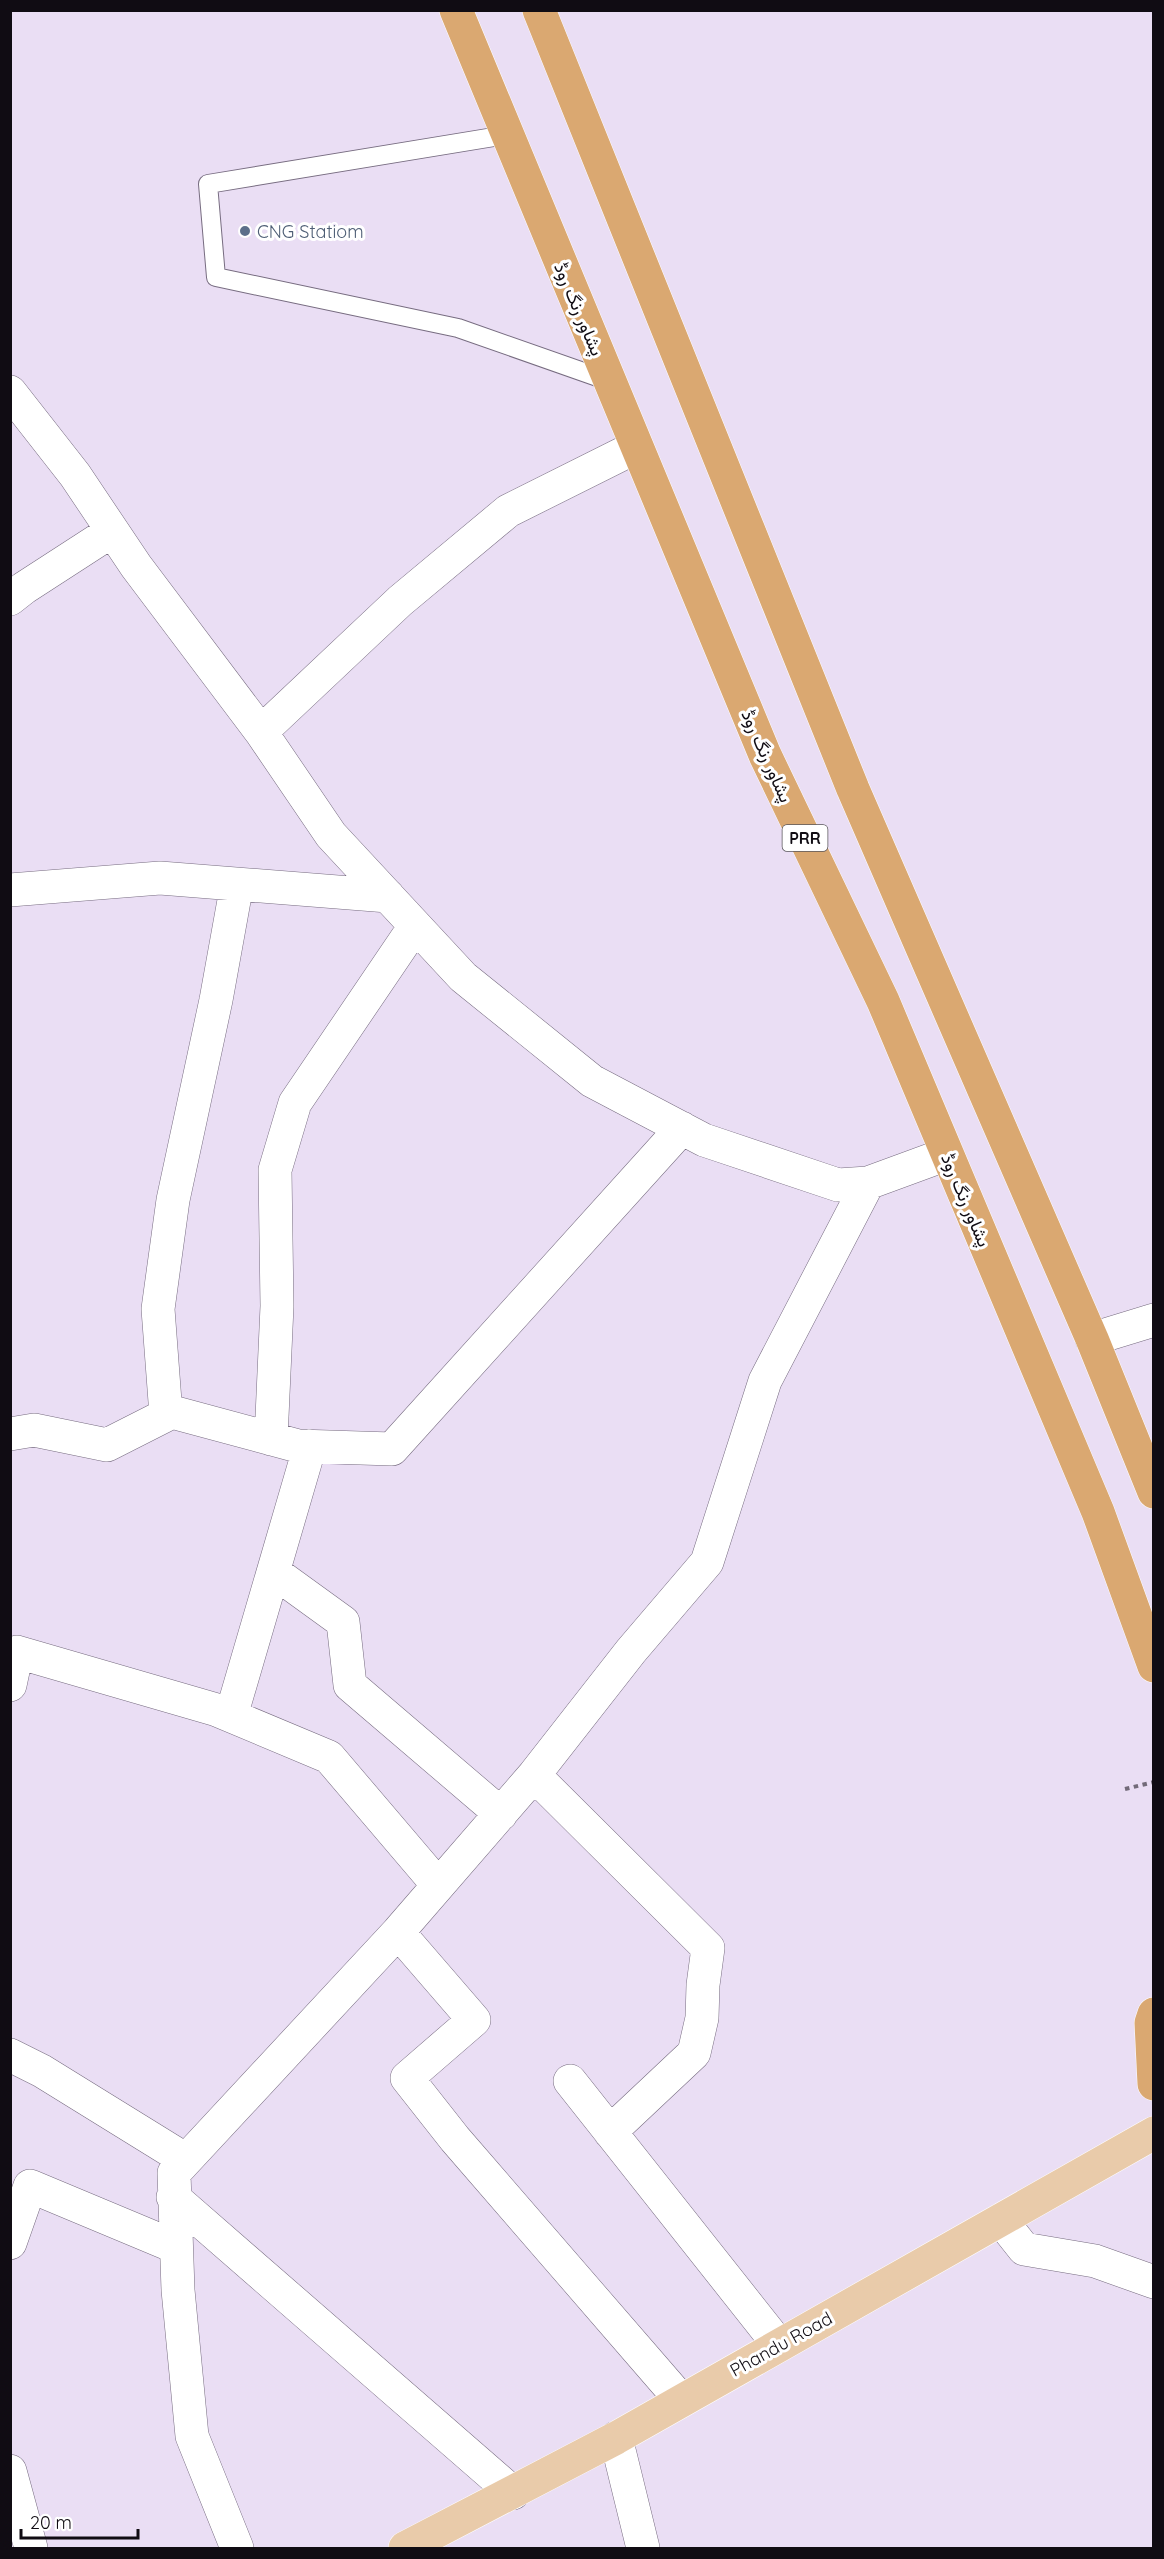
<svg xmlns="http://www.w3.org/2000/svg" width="1164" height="2559" font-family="Quicksand,Vazirmatn,sans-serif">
  <rect width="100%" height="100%" fill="#eadef4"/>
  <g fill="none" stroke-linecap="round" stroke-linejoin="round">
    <g stroke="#776c80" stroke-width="20">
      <path id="lane" d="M506,135L208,184L216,277L458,328L609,381"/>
    </g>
    <g stroke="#776c80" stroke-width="34">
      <path id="street" d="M10,392L75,475L136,566L261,732L331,835L463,977L592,1081L704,1140L838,1185L868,1183L947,1154
        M10,599L24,588L112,531
        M261,732L400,601L508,511L636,447
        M10,890L160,878L388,896
        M1092,1339L1154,1320
        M166,1415L158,1309L173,1200L216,1000L237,884
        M10,1434L34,1430L107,1445L172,1412L298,1446L392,1449L682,1128
        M271,1439L277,1306L275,1170L295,1103L415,926
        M274,1572L343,1622L350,1685L501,1814
        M10,1685L17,1652L217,1710L329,1757L438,1885
        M231,1716L310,1446
        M534,1775L708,1948L703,1985L702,2018L694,2053L610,2132
        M398,1932L474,2020L407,2078L455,2139L681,2400
        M10,2055L42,2071L186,2160
        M570,2081L779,2345
        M173,2197L513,2493
        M1001,2220L1024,2249L1095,2261L1154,2282
        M10,2243L30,2186L176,2247
        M616,2438L643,2548
        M10,2471L31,2548
        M237,2548L192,2436L178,2290L174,2173L398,1932L534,1775L631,1651L707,1562L765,1381L868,1183"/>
    </g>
    <g stroke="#fff" stroke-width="34">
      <path id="primary" d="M405,2548L616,2438L1154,2133"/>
    </g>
    <g stroke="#fff" stroke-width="34">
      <path id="highway" d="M456,10L765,755L883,1001L1098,1512L1154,1666
        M539,10L853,789L1092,1339L1154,1492
        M1154,2014L1151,2023L1154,2084"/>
    </g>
    <path stroke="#736b79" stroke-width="4" stroke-dasharray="4.5 4.5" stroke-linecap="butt" d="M1125,1789L1154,1782"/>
    <use href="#lane" stroke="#fff" stroke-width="18"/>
    <use href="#street" stroke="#fff" stroke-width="33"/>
    <use href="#primary" stroke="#e9cbaa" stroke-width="33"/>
    <use href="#highway" stroke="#daa871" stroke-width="33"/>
  </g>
  <circle fill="#5c6f8a" stroke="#fff" stroke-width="2" cx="245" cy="231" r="6"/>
  <g text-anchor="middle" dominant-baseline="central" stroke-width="6" stroke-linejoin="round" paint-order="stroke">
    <rect fill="#fff" stroke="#58555a" stroke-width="1.5" x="782.5" y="825" width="45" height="26" rx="4.5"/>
    <g font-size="16" font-weight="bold" fill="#100c13">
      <text x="805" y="838">PRR</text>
    </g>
    <g font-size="18" fill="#4e5e75" stroke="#fff" text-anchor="start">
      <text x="257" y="231">CNG Statiom</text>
    </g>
    <g font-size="18" fill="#100c13" stroke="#fff">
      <text transform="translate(579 309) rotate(67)">پشاور رنگ روڈ</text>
      <text transform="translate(767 756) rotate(66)">پشاور رنگ روڈ</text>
      <text transform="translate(966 1200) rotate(67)">پشاور رنگ روڈ</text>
      <text transform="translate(781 2344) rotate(-29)">Phandu Road</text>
    </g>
  </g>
  <rect width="1164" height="2559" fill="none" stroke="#100c13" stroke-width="24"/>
  <path d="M21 2529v9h117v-9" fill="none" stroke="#100c13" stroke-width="3"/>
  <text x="30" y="2529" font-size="18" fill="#100c13" stroke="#ffffff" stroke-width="4.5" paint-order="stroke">20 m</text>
</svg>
